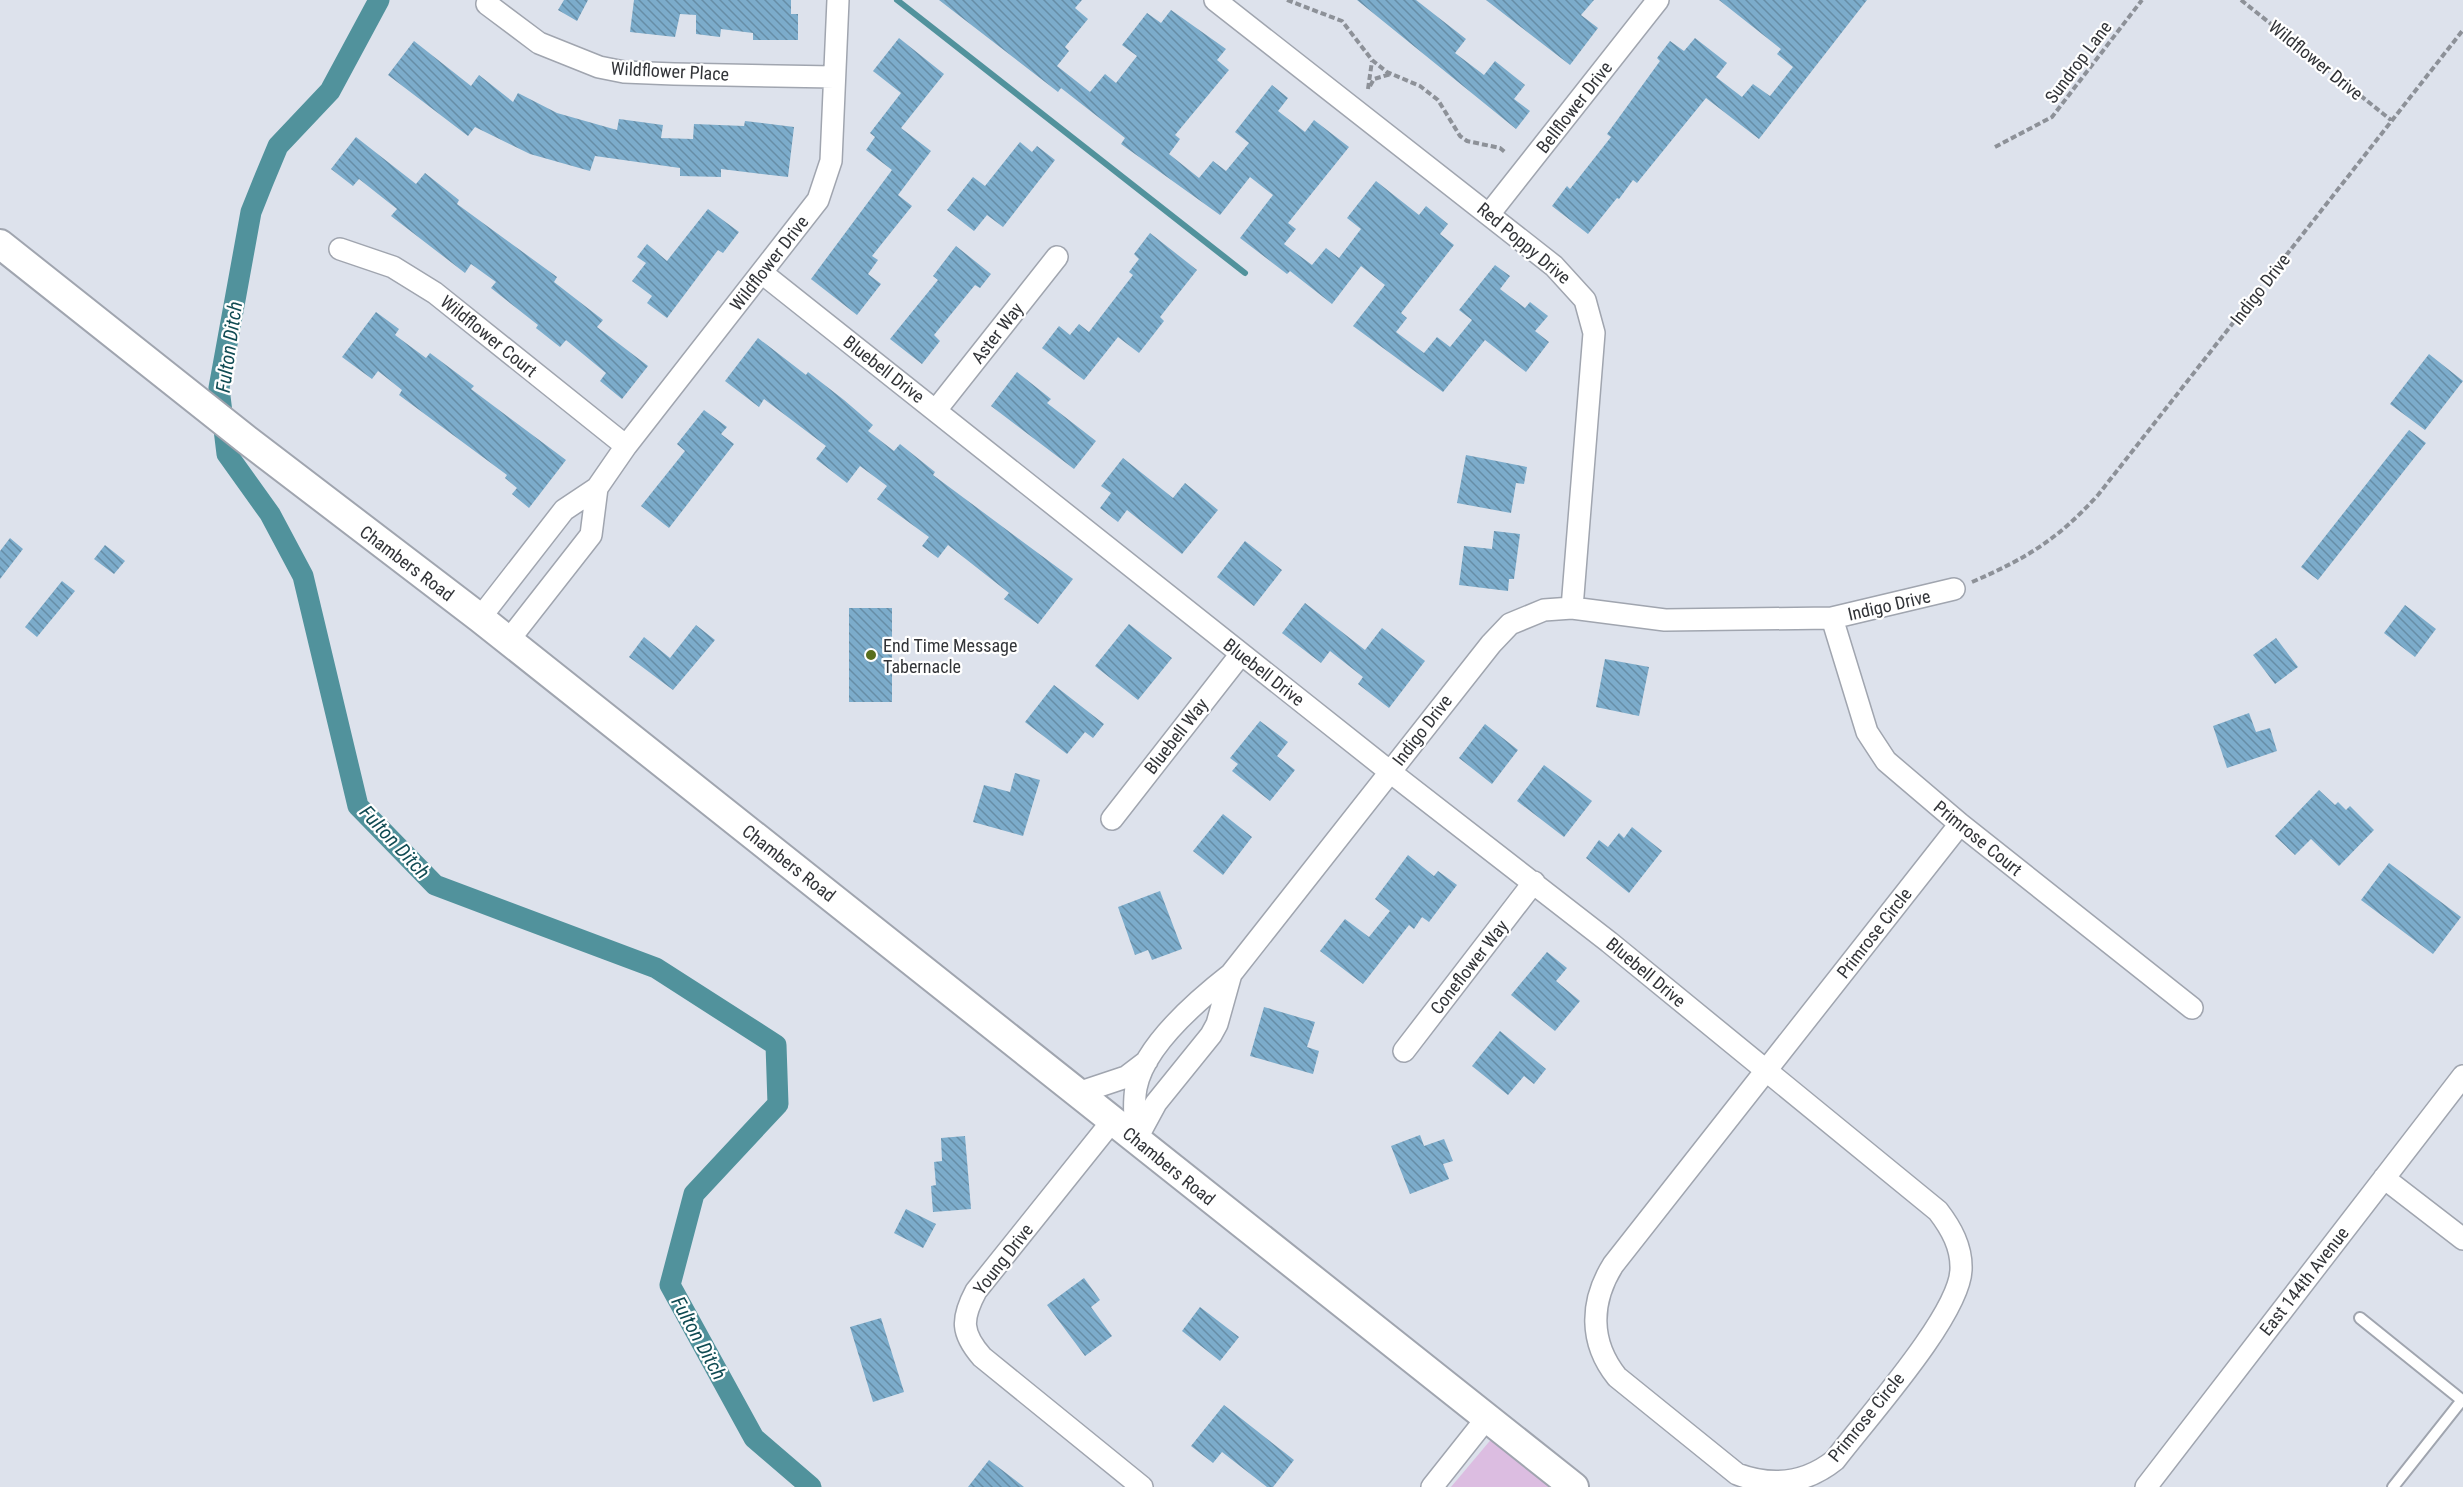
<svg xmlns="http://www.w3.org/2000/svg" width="2463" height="1487" font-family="'Roboto Condensed',sans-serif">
  <defs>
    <pattern id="building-back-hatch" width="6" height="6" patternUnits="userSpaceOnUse" patternTransform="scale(1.5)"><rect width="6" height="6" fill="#7caccb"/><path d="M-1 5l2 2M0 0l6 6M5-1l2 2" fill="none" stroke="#668da6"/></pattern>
  </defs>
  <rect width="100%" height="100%" fill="#dde2ec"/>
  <path fill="#dcbde1" d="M1499,1430L1575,1487H1451Z"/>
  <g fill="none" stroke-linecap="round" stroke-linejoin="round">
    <path stroke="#51929c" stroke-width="6" d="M897,0L1245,273"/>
    <path stroke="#51929c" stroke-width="21" d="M379,0L330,91L278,146L263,182L251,212L219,388L227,454L270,514L303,576L358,806L435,885L656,968L776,1045L778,1104L694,1194L670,1285L754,1438L811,1487"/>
  </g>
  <path fill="url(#building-back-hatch)" d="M564,0H588L577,21L558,10Z
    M634,0H791V14H798V40H753V33L721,29L720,37L696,34V15L680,14L675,37L630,32Z
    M939,0H1082L1075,8L1088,19L1065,47L1069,51L1057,66L1090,92L1105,74L1116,83L1137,56L1122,45L1147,13L1161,23L1171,10L1226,49L1217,60L1229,70L1175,135L1180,139L1169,154L1199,178L1213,161L1226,171L1249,143L1235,132L1272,85L1288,98L1278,111L1305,132L1314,120L1349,147L1288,223L1296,229L1284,244L1312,265L1326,248L1339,258L1361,229L1347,218L1376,181L1419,215L1426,206L1448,224L1440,234L1454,245L1401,313L1407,318L1396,332L1424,353L1437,337L1450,347L1472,320L1459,310L1495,265L1510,276L1500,289L1525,308L1530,302L1548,316L1535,331L1549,342L1526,372L1485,340L1443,392L1353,326L1385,285L1361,266L1332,304L1290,271L1287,274L1240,238L1273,195L1250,177L1220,215L1121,144L1125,138L1061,88L1058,92Z
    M1357,0H1416L1466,39L1455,53L1484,75L1495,61L1525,85L1514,99L1530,111L1516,129Z
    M1486,0H1594L1581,15L1598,28L1570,65Z
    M1719,0H1867L1759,139L1706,98L1637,183L1633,180L1619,199L1617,198L1588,234L1552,206L1567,186L1570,189L1611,137L1607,134L1660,61L1657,58L1670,41L1684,51L1695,38L1727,63L1716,77L1742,97L1753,84L1770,96L1793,67L1777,54L1781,49Z
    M899,38L944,74L901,128L931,151L898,195L912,206L872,256L878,260L868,274L881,284L857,315L811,279L892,170L866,150L875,137L870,133L901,93L873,71Z
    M414,41L471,86L479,75L513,102L518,93L557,113L617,130L619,119L663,125L661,138L693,139L694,124L744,126L745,121L794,127L788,177L721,169V177L680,176V168L595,156L590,171L530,154L475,127L468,136L388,75Z
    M356,137L416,184L425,173L459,200L457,204L557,277L554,282L603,320L597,327L648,366L622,399L600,381L606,373L566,340L560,347L536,328L538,325L491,288L496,282L471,264L465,273L391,216L397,209L359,179L353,186L331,169Z
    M1020,142L1032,152L1037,146L1055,160L1003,227L987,215L974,231L947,210L973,177L985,186Z
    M708,209L739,232L723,253L718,250L667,318L647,303L652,296L632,281L646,263L637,257L647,244L667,261Z
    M1150,233L1197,270L1160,317L1164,321L1139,353L1118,337L1084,380L1042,348L1059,326L1070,335L1079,324L1089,332L1133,275L1129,272L1139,259L1134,254Z
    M956,246L991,274L980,288L975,285L934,335L940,341L922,364L890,339L938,280L933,276Z
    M376,312L399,329L395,335L426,358L430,353L474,386L471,389L566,460L529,508L512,494L517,488L505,478L507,475L399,395L402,390L378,371L372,379L342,357Z
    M758,338L806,375L808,372L844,400L873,425L868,431L894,451L900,444L935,472L933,475L1073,579L1038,624L1004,599L1009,593L948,545L938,558L922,546L929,537L877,499L887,486L860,466L847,483L816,459L826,446L764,399L759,407L725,381Z
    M2429,354L2463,381L2425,430L2390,404Z
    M1017,372L1051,399L1047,403L1096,441L1074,469L991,406Z
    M704,410L727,427L721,434L734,444L669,528L641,506L685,451L677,444Z
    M2409,430L2426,443L2318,580L2301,567Z
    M1466,455L1527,467L1524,484L1516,483L1511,513L1457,503Z
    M1123,458L1173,498L1185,483L1218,510L1182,554L1127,510L1118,522L1100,508L1111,493L1101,486Z
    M1494,531L1520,534L1514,579H1509L1508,591L1459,585L1464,546L1492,549Z
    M10,538L23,549L0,579V551Z
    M1245,541L1282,570L1254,606L1217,577Z
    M105,545L125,561L114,574L94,559Z
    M62,581L75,591L37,637L25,627Z
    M1305,603L1365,650L1382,628L1425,661L1389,708L1358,684L1363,677L1330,651L1321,663L1282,633Z
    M2405,605L2436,629L2415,657L2384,633Z
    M849,608H892V702H849Z
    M1129,624L1172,658L1138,700L1095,666Z
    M696,625L715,640L673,690L629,657L644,637L670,658Z
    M2276,638L2298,667L2275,684L2253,655Z
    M1605,659L1649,667L1639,716L1596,707Z
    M1054,685L1104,724L1093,738L1085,732L1067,754L1025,722Z
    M2249,713L2256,732L2270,728L2277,751L2227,768L2213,726Z
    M1260,721L1288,742L1277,756L1295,770L1270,801L1232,771L1238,764L1230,758Z
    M1485,724L1518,750L1492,784L1459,758Z
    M1544,765L1592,801L1564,837L1517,801Z
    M1015,773L1040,780L1023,836L973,822L984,785L1010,792Z
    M2319,790L2335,805L2338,802L2346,810L2350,806L2374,830L2339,866L2311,839L2295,855L2275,836Z
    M1223,814L1252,837L1223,875L1193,851Z
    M1632,827L1662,851L1629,893L1586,858L1599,840L1608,847L1619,833L1624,838Z
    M1408,855L1434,876L1438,871L1457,885L1429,922L1422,917L1414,929L1409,925L1363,984L1320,951L1345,919L1369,937L1390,911L1375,899Z
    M2389,863L2461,917L2433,954L2361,900Z
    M1160,891L1182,949L1152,960L1148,950L1135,955L1118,907Z
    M1547,952L1567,968L1556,981L1580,1001L1555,1031L1511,995Z
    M1264,1007L1315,1022L1307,1047L1319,1051L1313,1074L1250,1056Z
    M1500,1031L1546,1069L1534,1084L1524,1076L1508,1095L1472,1066Z
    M1420,1135L1424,1146L1444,1139L1453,1161L1443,1164L1449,1179L1410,1194L1391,1146Z
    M965,1136L971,1209L933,1212L931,1186L936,1185L934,1162L942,1161L941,1138Z
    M906,1209L936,1224L923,1248L894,1233Z
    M1084,1278L1100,1300L1091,1307L1112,1336L1085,1356L1047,1305Z
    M1200,1307L1239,1337L1220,1361L1182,1331Z
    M881,1318L904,1392L873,1402L850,1327Z
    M1224,1405L1294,1460L1273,1487H1267L1222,1452L1213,1463L1191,1446Z
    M989,1460L1024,1487H968Z"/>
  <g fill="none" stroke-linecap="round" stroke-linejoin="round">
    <g stroke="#a0a5af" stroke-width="14">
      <path id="lane" d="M2360,1318L2463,1401
        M2393,1487L2462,1400"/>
    </g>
    <g stroke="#a0a5af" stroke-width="24">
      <path id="street" d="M1215,0L1554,266L1585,300L1594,333L1572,608
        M487,4L539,43L599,67L624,72L674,74L834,77
        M1490,213L1658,0
        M340,249L393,267L435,293L626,446
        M762,273L1389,771L1609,942L1938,1211C1951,1228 1962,1247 1961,1270C1959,1316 1866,1419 1835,1460C1805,1484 1772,1487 1737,1474L1617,1377C1589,1342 1590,1302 1613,1265L1960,824
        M936,410L1057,257
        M480,618L564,510L597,488L626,446L818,200L831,161L838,0
        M1832,618L1867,732L1886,761L1960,824L2192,1008
        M508,641L591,535L597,488
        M1112,819L1241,654
        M1404,1051L1534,882
        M1078,1093L1126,1077L1147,1061
        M1113,1120L976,1291C961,1319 961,1333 982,1357L1142,1487
        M1137,1138L1156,1103L1211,1035L1217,1024L1231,974
        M1136,1139C1135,1123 1133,1104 1136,1088C1144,1046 1199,999 1231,974L1491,644L1510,624L1544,610L1572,608L1665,620L1832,618L1954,589
        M2384,1178L2463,1239
        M1432,1487L1486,1419
        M2146,1487L2463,1076"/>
    </g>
    <g stroke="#a0a5af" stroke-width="32">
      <path id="secondary" d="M0,244L247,440L480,618L1574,1487"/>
    </g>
    <path stroke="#8d9198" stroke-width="4" stroke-dasharray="6 3" stroke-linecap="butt" d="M1287,0L1342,21L1372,60L1387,72L1420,86L1438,100L1460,136L1467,141L1500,148L1506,153
      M2241,0L2391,120
      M1370,86L1374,79L1391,74
      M1368,89L1372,61
      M1995,147L2052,117L2142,0
      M1972,582C2027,558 2057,540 2098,495L2463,30"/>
    <use href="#lane" stroke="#fff" stroke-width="10"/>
    <use href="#street" stroke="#fff" stroke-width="21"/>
    <use href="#secondary" stroke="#fff" stroke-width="28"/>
  </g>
  <circle fill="#586e1d" stroke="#fff" stroke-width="2" cx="871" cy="655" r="6"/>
  <g text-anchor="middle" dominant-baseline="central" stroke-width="4.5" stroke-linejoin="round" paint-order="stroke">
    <g font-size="18" fill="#323438" stroke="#fff">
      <text transform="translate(2316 60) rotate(39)">Wildflower Drive</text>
      <text transform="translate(2078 62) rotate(-53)">Sundrop Lane</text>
      <text transform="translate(670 71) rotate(3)">Wildflower Place</text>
      <text transform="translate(1574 107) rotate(-52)">Bellflower Drive</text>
      <text transform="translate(1524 243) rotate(40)">Red Poppy Drive</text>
      <text transform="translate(769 263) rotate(-52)">Wildflower Drive</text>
      <text transform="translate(2260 289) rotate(-52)">Indigo Drive</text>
      <text transform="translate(997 333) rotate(-52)">Aster Way</text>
      <text transform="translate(489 336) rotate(39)">Wildflower Court</text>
      <text transform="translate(884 369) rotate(38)">Bluebell Drive</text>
      <text transform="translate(407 563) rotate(37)">Chambers Road</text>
      <text transform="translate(1889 605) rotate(-13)">Indigo Drive</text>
      <text transform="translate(1264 672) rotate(38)">Bluebell Drive</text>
      <text transform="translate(1422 730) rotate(-52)">Indigo Drive</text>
      <text transform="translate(1176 736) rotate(-52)">Bluebell Way</text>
      <text transform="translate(1978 838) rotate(39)">Primrose Court</text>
      <text transform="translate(789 863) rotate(38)">Chambers Road</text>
      <text transform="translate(1874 933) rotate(-52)">Primrose Circle</text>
      <text transform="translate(1469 967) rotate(-52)">Coneflower Way</text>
      <text transform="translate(1646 972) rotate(40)">Bluebell Drive</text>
      <text transform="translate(1169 1166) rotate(39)">Chambers Road</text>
      <text transform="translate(1003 1259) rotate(-52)">Young Drive</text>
      <text transform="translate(2304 1281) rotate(-52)">East 144th Avenue</text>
      <text transform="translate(1866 1417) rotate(-51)">Primrose Circle</text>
    </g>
    <g font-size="18" fill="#323438" stroke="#fff" text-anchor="start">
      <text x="883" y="645">End Time Message<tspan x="883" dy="21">Tabernacle</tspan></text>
    </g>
    <g font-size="20" font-style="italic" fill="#104b53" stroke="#fff">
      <text transform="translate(229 347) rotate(-82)">Fulton Ditch</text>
      <text transform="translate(395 842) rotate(47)">Fulton Ditch</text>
      <text transform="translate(699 1338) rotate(61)">Fulton Ditch</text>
    </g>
  </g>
</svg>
